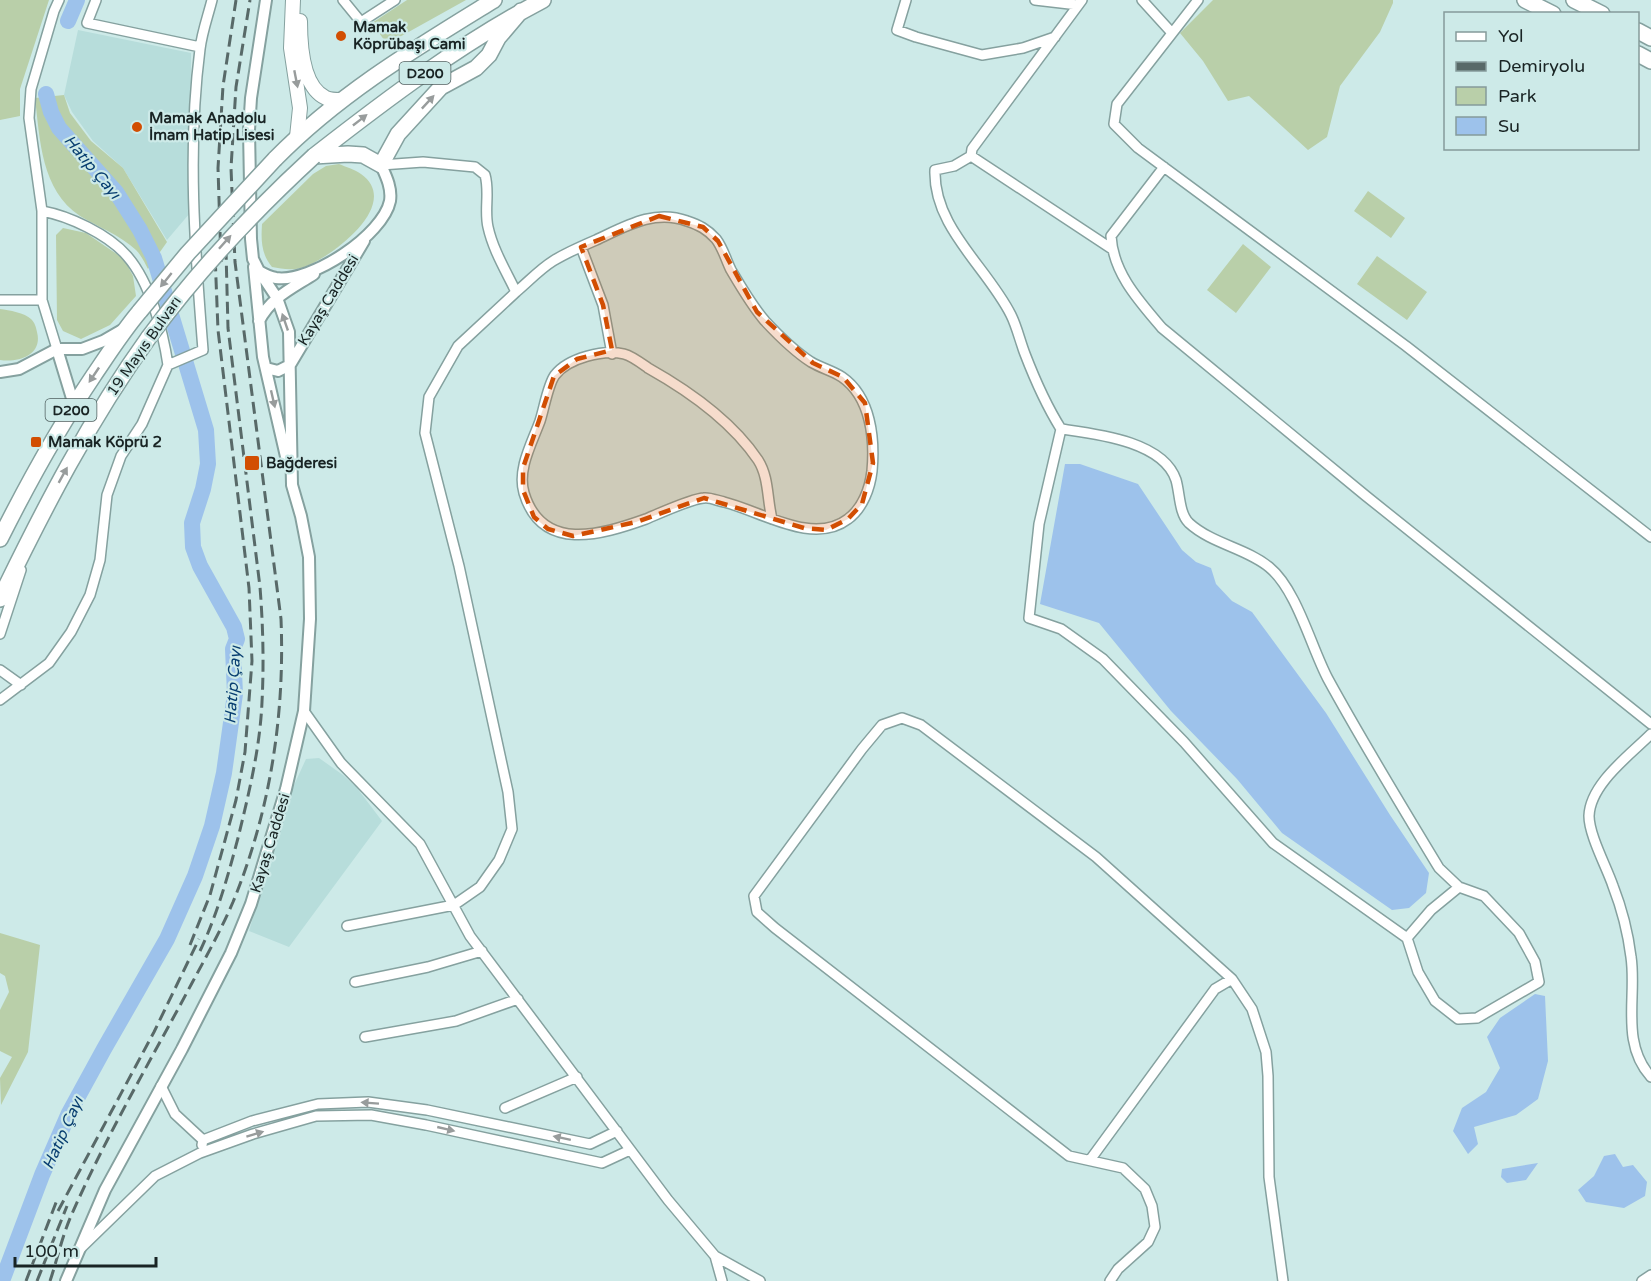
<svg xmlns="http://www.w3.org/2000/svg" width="1651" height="1281" font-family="'Varela Round',sans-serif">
  <rect width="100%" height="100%" fill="#cdeae8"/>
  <path fill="#b7dddb" d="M78,30L191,53L190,213L167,240L123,168L93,141L72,112L64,95Z
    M319,758L343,775L357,788L382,821L289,947L249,931L290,794L306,759Z"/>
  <path fill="#b9cfa9" d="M0,0H49L20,89V116L0,120Z
    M407,0H466L387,44L372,23Z
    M1213,0H1393V3L1380,32L1340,86L1327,137L1308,150L1249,96L1228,101L1203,61L1180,33Z
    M64,95L70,113L91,141L123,168L167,242L148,269C145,263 141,255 136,250C120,235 98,227 80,216C41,190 40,140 35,98Z
    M339,164C346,167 354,169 361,174C403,204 332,257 304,267C293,271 282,269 272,267C261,254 261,240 262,224L313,174L326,166Z
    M1368,191L1405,218L1391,238L1354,211Z
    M63,228L86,233L124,259L133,276L136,296L110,325L81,339L63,331L57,320L56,235Z
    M1243,244L1271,267L1236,313L1207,290Z
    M1377,256L1427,292L1407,320L1357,284Z
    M0,309C9,310 25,313 31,319C35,323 36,327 37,332C43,355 19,363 0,360Z
    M0,933L40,945L28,1052L1,1105L0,1078L12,1057L0,1051V1010L9,992L5,976L0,973Z"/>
  <path fill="#9dc2eb" d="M1065,464H1080L1138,484L1182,550L1196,562L1211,568L1216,584L1232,601L1252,612L1326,713L1390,815L1429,873L1426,893L1409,908L1392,910L1282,833L1237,779L1171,711L1099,623L1040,604Z
    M1535,994L1545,996L1548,1061L1538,1099L1516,1115L1474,1127L1478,1144L1468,1154L1453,1131L1462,1108L1486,1092L1500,1068L1487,1037L1500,1018Z
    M1615,1154L1623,1167L1633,1165L1647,1182L1645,1196L1624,1208L1586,1202L1578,1190L1594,1176L1604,1156Z
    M1538,1163L1526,1180L1507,1183L1501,1177L1502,1169Z"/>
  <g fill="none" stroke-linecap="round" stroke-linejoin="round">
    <path stroke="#9dc2eb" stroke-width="16" d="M68,21L77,0
      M2,1281L42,1175L69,1113L104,1049L167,939L195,876L212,826L224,773L235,694L233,649L237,639L234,627L200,566L193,547L192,523L203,489L208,464L206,430L154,258L140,230L116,192L59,128L51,112L46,94"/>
    <g stroke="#85a19f" stroke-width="12">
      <path id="minor" d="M96,0L87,23L200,47
        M343,0L361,22L395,0
        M906,0L897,30L916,37L982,55L1023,48L1055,37
        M1035,0L1078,5
        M1082,0L972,149L971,156L1112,249
        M1142,0L1172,33
        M1198,0L1117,104L1114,124L1138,148L1406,346L1651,537
        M971,156L954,166L935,170C933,227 987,267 1011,315C1017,327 1020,341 1025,354C1035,380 1046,405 1061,429L1039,524L1029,618L1061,629L1103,659L1184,742L1273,843L1407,938L1418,972L1435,1001L1458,1019L1477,1018L1539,982L1535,962L1519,933L1484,896L1459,887L1439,868C1401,805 1363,743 1328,679C1311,647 1297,590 1269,567C1246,548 1212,544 1189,523C1179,513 1180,494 1176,480C1163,441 1096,434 1061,429
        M381,165L423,162L475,167L485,175C490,192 484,210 488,227C493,250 506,271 516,292C528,282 540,269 553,261C566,253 582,246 596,240C626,226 654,209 687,221C699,225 707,229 716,239C723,248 726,260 731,270C741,287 752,306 765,321C779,336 794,351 811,362C821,368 833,371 842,377C871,397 875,439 872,471C870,488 863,508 848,519C813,546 761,511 724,502C718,501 710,497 704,498C693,498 658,514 646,519C601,535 542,553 524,493C517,469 532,443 540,421C544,409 548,384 555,375C568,358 604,349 624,354C632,356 641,363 648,368C689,391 731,420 758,460C769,477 767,499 772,519
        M1164,167L1111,236C1113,273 1139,301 1162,328L1366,496L1651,724
        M42,211C69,216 108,234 127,256C150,282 163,331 168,365
        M581,247L603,305L612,354
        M0,300H42
        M57,349L42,300V211L29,118L31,89L54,11L59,0
        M0,634L21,570
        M0,670L21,685
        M0,700L49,663L71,632L90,595L100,560L107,495L121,456L142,424L168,365L203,350C195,250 187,149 200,49C202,32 208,16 212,0
        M304,711L341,763L420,844L470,936L668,1200L715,1256L722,1281
        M1651,734C1630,755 1590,784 1589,816C1589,835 1607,868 1613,886C1622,909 1628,933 1631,957C1637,996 1620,1043 1651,1077
        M347,926L454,905L480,887L499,860L512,829L508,792L459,566L425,433L429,397L458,346L516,292
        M1407,938L1431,910L1459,887
        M355,982L428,967L482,951
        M365,1037L456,1021L518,999
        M161,1086L175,1114L203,1140L202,1145
        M505,1108L577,1077
        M203,1140L252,1121L318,1104L368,1102L427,1110L590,1144L617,1131
        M1090,1160L1215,989L1232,979
        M81,1248L155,1176L200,1153L253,1134L316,1116L371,1115L426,1125L602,1163L630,1150
        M715,1256L760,1281
        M1110,1281L1118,1269L1148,1242L1155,1227L1152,1206L1145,1189L1123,1168L1069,1156L775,928L757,912L754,896L862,749L882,725L902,718L921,725L1096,857L1232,979L1252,1009L1266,1052L1268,1076L1269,1177L1283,1281
        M1642,1281L1651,1275"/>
    </g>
    <g stroke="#85a19f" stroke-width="14">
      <path id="tertiary" d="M266,0L251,98L249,130L251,239L253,259L259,271C264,274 270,277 276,278C311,283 383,235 390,201C392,188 386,176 381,165
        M254,267L263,357L287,461
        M259,321C271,297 293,288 314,274
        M57,349L74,405
        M266,368L278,371L290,365L364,241
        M0,372L19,369L57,349H82L103,341L122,330
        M66,1281L105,1190L182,1049L231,953L251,904L286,789L304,711L310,619L309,557L301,516L292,485L289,332L277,298L259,271"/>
    </g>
    <g stroke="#85a19f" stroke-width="16">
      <path id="primary" d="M293,0L291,48L300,108L297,137
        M300,21C300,43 302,87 326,98C330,100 336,100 340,100"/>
    </g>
    <g stroke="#85a19f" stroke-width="18">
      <path id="trunk" d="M1525,0L1553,14
        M1574,0L1602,14
        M1638,31L1651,38
        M1638,54L1651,61
        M314,156L348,154L363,155L381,165L398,134L441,87L476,68L489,55L498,38L521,11
        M314,156C387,99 461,43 543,0
        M275,159C340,93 416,48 494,0
        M0,539C28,483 59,427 94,375C109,353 123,331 140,311
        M0,599C44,508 90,419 149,337"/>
    </g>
    <use href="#minor" stroke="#fff" stroke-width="9"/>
    <use href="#tertiary" stroke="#fff" stroke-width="10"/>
    <use href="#primary" stroke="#fff" stroke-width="14"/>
    <use href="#trunk" stroke="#fff" stroke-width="15"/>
    <path stroke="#586968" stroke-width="3" stroke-dasharray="12 6" stroke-linecap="butt" d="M221,262L218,168L223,86L236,0
      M190,945L210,895L236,800L245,752L252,661L249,588L218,330L215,254
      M200,951C217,915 228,876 238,838C249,793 260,748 262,702C264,664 263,625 260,587L228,328L226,251
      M58,1211L154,1032L199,939
      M26,1281L57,1200
      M37,1281L67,1206
      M50,1281C57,1260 62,1237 71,1216C106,1136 151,1060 192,983C206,957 221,930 233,902C270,812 285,716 281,619L235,262L231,168L236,87L250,0"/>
    <g stroke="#85a19f" stroke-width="18" stroke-linecap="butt">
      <path id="trunk-bridge" d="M140,311L188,253L275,159
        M149,337C199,269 252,213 314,156"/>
    </g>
    <use href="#trunk-bridge" stroke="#fff" stroke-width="15"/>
  </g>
  <defs><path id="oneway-solid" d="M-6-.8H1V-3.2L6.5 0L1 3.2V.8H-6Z" transform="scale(1.5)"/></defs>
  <g fill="#989c9c">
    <use href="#oneway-solid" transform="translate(296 79) rotate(79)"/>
    <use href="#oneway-solid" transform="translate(428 102) rotate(-47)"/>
    <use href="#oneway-solid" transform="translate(360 120) rotate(-38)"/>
    <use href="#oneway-solid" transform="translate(225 242) rotate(-48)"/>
    <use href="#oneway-solid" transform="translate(166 280) rotate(129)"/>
    <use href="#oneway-solid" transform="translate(285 322) rotate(-109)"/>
    <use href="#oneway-solid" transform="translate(94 375) rotate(124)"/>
    <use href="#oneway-solid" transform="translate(273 399) rotate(77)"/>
    <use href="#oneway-solid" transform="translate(63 475) rotate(-61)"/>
    <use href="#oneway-solid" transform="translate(370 1103) rotate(-176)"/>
    <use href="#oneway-solid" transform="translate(446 1129) rotate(13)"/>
    <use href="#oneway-solid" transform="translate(255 1134) rotate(-17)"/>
    <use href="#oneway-solid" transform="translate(562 1138) rotate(-168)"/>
  </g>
  <path fill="#d24e02" fill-opacity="0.2" stroke="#d24e02" stroke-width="4.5" stroke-dasharray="12 8" stroke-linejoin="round" d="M659,216L703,227L718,241L757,312L813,363L843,377L865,403L873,463L862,504L848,519L826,530L804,528L704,498L636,522L573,536L548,529L534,517L523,490V468L554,376L577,359L612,350L603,305L581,247Z"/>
  <g fill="#d24e02" stroke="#cdeae8" stroke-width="2">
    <circle cx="341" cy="36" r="6"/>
    <circle cx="137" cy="127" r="6"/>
    <rect x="30" y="436" width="12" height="12" rx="3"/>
    <rect x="244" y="455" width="16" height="16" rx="3"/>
  </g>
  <g text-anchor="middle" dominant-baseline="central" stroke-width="4.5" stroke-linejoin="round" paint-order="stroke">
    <g fill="#cdeae8" stroke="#4f5f5f" stroke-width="1.5">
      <rect x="399.5" y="62" width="51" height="22" rx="4.5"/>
      <rect x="45.5" y="399" width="51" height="22" rx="4.5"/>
    </g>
    <g font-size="14" font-weight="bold" fill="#192424">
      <text x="425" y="73">D200</text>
      <text x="71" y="410">D200</text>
    </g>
    <g font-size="15" font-weight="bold" fill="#192424" stroke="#cdeae8" text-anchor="start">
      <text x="353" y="27">Mamak<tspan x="353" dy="17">Köprübaşı Cami</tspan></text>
      <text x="149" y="118">Mamak Anadolu<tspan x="149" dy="17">İmam Hatip Lisesi</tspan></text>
      <text x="48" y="442">Mamak Köprü 2</text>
      <text x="266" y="463">Bağderesi</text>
    </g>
    <g font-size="15" fill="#192424" stroke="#cdeae8">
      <text transform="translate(328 300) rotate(-59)">Kayaş Caddesi</text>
      <text transform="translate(144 346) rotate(-55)">19 Mayıs Bulvarı</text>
      <text transform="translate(270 843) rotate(-73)">Kayaş Caddesi</text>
    </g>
    <g font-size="16" font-style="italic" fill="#083e70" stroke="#cdeae8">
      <text transform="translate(92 167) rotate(50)">Hatip Çayı</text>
      <text transform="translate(233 685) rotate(-86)">Hatip Çayı</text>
      <text transform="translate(63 1133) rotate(-66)">Hatip Çayı</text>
    </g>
  </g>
  <rect x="1444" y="12" width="195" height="138" fill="#cdeae8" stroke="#859b9a" stroke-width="1.5"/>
  <rect x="1456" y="32" width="30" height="9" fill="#ffffff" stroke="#859b9a" stroke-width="1.5"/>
  <text x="1498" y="42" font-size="18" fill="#192424">Yol</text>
  <rect x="1456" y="62" width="30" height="9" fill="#586968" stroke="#859b9a" stroke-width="1.5"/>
  <text x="1498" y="72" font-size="18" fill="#192424">Demiryolu</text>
  <rect x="1456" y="87" width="30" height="18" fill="#b9cfa9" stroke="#859b9a" stroke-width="1.5"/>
  <text x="1498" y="102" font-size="18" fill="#192424">Park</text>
  <rect x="1456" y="117" width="30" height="18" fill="#9dc2eb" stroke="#859b9a" stroke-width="1.5"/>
  <text x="1498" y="132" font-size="18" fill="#192424">Su</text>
  <path d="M15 1257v9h141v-9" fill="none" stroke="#192424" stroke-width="3"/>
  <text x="24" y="1257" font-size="18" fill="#192424" stroke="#cdeae8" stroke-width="4.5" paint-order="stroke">100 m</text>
</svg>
